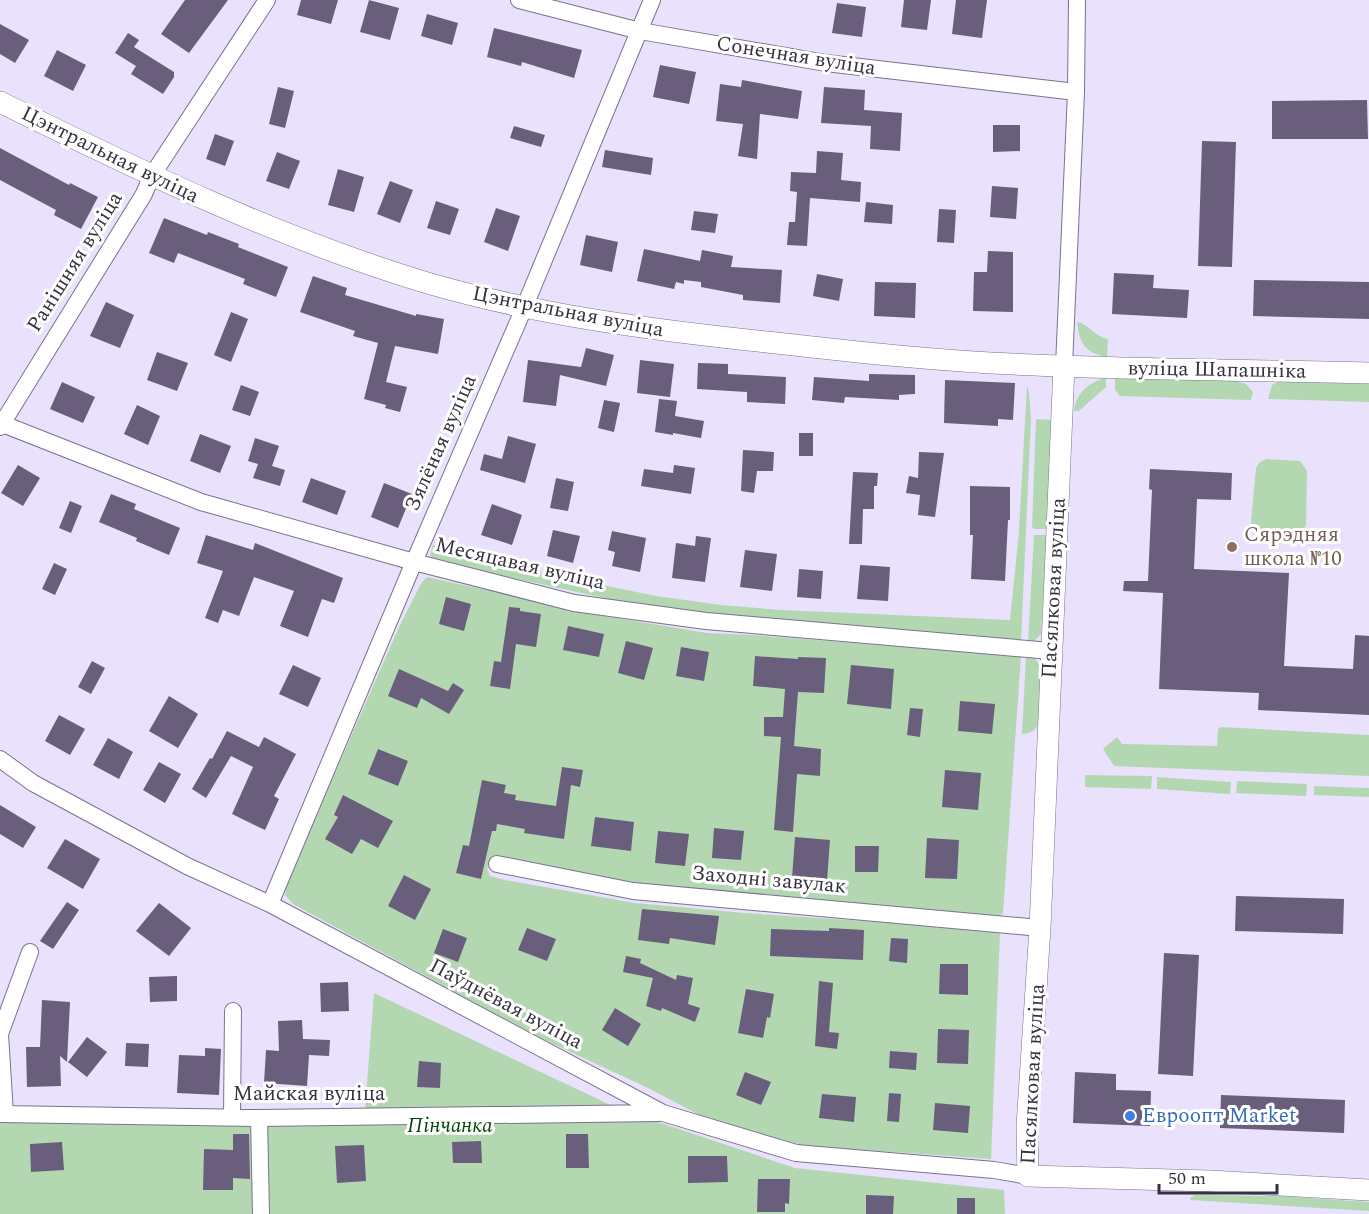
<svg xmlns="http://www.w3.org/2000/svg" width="1369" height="1214" font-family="Spectral,serif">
  <rect width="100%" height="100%" fill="#eae1fd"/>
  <path fill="#b3d8b1" d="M1077,322C1089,324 1095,337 1108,339L1107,357C1085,353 1079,343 1077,322Z
    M1106,378V387L1079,411H1074C1076,393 1089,382 1106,378Z
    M1115,378L1236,381L1246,384L1253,392L1251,400L1120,396L1115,390Z
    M1280,381L1369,384V402L1268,399L1272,385Z
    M1027,385L1029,393L1031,419L1021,641L877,627L756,619L632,604L444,563L433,560L430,555L433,545L533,571L656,596L721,605L781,610L1010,620L1019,531Z
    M1036,419L1052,420L1047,529H1035L1032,527Z
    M1266,459L1300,461L1307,471L1306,526L1297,535L1260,534L1251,523L1256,468L1259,463Z
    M1034,535H1047L1041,634L1034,641L1028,642Z
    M427,577L604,616L707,633L754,635L1021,656L1003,913L999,917L635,883L497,855L490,861L487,869L490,876L505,880L635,903L745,913L881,922L1000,933L991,1159L866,1150L801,1148L703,1117L650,1089L532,1034L293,904L285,895L287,882L399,627L422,582Z
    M1026,656H1033L1040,666L1039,722C1037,730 1030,734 1022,734Z
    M1221,727L1369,735V776L1114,766L1103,749L1117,737L1122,744L1217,746L1218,729Z
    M1085,775L1152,776L1151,789L1085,787Z
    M1157,777L1231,782L1230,794L1157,789Z
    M1237,781L1307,784L1306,796L1236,793Z
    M1314,786L1369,788V797L1314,795Z
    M374,993L619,1109L795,1168L1004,1190L1005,1214H0V1109H365Z
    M1195,1195L1280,1196L1369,1202V1211L1191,1200L1190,1198Z"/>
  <path fill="#695f7c" d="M185,0H228L189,53L161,34Z
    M301,0H338L331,24L297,15Z
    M369,0L399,8L390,40L360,32Z
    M904,0H931L927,30L901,27Z
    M956,0H987L982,38L952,34Z
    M837,3L866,7L862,37L832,33Z
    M427,14L458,23L452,45L421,36Z
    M0,24L29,40L15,63L0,54Z
    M494,28L582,50L574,78L522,62L521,66L487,57Z
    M128,33L139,40L134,47L174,72V77L163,94L131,74L136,66L115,53Z
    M57,50L86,65L73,91L44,76Z
    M660,65L696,72L689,104L653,97Z
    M742,80L802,91L798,119L760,114L757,159L738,156L743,124L716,121L720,84L741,87Z
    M278,87L294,91L285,128L269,124Z
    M824,87L865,90L864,110L902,113L900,151L870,149L871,126L821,123Z
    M1367,100L1368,139H1272V101Z
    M993,125H1020V151L993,152Z
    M514,126L545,135L541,147L510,138Z
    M215,134L234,141L225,166L206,159Z
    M1202,141L1236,142L1232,267L1198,266Z
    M0,148L69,185L70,183L98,197L81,229L54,215L56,210L0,180Z
    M605,150L653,158L651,175L602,167Z
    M817,151L843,153L841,180L861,182L860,202L810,198L807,246L787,245L789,222H795L797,192L790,191L791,172L816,173Z
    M277,152L300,161L289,189L266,181Z
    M338,169L364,177L354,212L328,205Z
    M390,181L413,190L400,223L377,214Z
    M992,186L1018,188L1016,219L990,217Z
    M436,201L459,209L450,235L427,228Z
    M866,202L893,205L892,224L864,222Z
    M496,208L520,216L508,251L484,242Z
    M939,209L956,210L954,243L937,242Z
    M694,211L718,214L715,233L691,230Z
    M164,218L207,235L208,232L239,244L238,247L288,267L276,297L243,284L245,279L178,253L174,263L149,253Z
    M586,235L618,242L612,272L580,265Z
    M644,249L700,261L702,250L733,256L731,267L782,270L780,303L743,300V295L701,287V282L684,280V284L676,282L674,289L637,281Z
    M988,251L1013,252V312L973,311L974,272H987Z
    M1114,273L1154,275L1153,288L1189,290L1187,318L1112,314Z
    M817,274L843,279L839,301L813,296Z
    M313,276L347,288L345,295L416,316V314L444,319L438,354L395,346L386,382L407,387L400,412L385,408L386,405L364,399L378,343L353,336L355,331L300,312Z
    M1254,280L1369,282V319L1253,316Z
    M875,282L916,283L915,318L874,316Z
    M106,302L134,315L120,348L90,336Z
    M231,312L248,319L231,362L214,355Z
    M586,348L614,355L606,386L560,375L556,406L523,402L528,360L581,367Z
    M157,352L188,363L177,391L147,380Z
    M640,360L674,364L670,397L637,393Z
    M698,363L728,364V374L786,377L785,404L747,402V392L697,389Z
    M869,374L915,375V394L899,395V400L845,397L844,403L812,400L814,377L869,381Z
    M945,380L1015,383L1013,420L998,419V426L944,423Z
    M62,382L95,397L83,423L50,409Z
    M241,385L259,392L250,416L232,410Z
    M659,399L677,401L675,416L704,421L701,438L673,433V435L655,432Z
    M604,400L620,403L614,432L598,428Z
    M137,405L160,416L148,445L124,434Z
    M799,433H813V456H799Z
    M200,434L231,446L220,473L190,461Z
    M508,436L536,444L525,483L480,470L484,454L502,459Z
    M255,438L279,446L272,466L285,470L280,486L253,478L258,464L248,461Z
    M743,450L774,452L773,471H757L754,493L741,491Z
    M919,452L944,453L935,517L918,515L920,495L906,493L909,476L918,478Z
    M18,465L40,478L23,506L1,493Z
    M674,465L695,468L691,494L641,486L644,469L673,473Z
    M1150,469L1232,473L1231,500L1197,499L1194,569L1289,573L1284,666L1353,669L1355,635L1369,636V715L1258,710L1259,693L1159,689L1163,593L1123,591L1124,581H1148L1152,490L1149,489Z
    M853,472L878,473L877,486H874V509H863L862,544H849Z
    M311,478L346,491L337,515L302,502Z
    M556,478L574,482L568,511L550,508Z
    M384,483L412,494L398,528L371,517Z
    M970,486L1010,487V520H1008L1005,581L971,579L973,535H970Z
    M111,494L136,504L134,509L180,528L169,555L136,541L137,538L99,522Z
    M70,501L82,506L71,533L59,528Z
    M492,504L522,515L512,545L481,535Z
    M553,530L580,536L573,563L547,556Z
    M612,531L646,538L640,572L612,566L615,552L608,550Z
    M206,535L253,550L255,543L343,578L334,603L322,599L308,637L280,626L294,591L254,577L239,616L223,610L218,623L205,618L223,571L197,563Z
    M696,536L711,538L705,582L672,578L676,543L695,546Z
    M745,550L777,554L772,591L740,587Z
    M54,563L67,569L55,595L42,589Z
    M860,565L890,567L888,601L857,599Z
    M799,569L823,571L821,599L797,597Z
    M446,597L471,604L464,631L439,624Z
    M509,607L520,608V611L541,614L536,647L516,644L510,689L490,686L494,661L501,662Z
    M568,626L604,634L599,657L563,650Z
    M626,641L653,648L644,680L618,673Z
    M681,647L709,652L704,681L676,676Z
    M755,656L798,659V657L826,658L824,693L798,692L794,746L821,749L820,776L797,774L793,832L774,830L781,737L764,736V717H783L785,689L753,686Z
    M92,661L105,668L91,694L78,687Z
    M293,665L321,678L308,707L279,694Z
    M851,665L894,669L891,709L847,704Z
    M399,669L448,691L453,683L464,690L449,714L421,698L417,708L388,696Z
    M169,696L198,714L178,748L149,731Z
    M960,701L995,704L992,734L958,731Z
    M910,708L923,709L920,737L907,735Z
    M59,715L85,729L70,755L45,741Z
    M227,731L259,747L264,737L296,754L274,796L279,799L265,830L232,814L253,767L231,756L206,798L192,789L210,758L212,759Z
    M108,738L133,752L119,779L93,765Z
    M378,749L408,761L398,786L368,774Z
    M159,762L181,774L165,803L143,790Z
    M562,767L583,770L580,787L571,785L564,839L524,833L525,829L497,824L496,831H492L481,879L456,873L463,845L469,846L482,780L506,785L504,793L516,795L515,800L556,806Z
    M945,770L981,773L978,810L942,807Z
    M343,795L393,821L378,848L361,839L352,854L325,839L338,817L334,815Z
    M0,805L36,827L23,848L0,834Z
    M595,817L634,822L631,851L591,846Z
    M714,828L744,831L741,860L712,858Z
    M658,831L689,834L685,866L655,863Z
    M795,837L830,840L827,881L792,878Z
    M927,838L959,840L957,879L925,878Z
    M65,839L100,859L83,889L47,868Z
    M855,846H879L878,872H855Z
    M404,875L431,889L415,920L388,906Z
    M1236,896L1344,899L1343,934L1235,931Z
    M67,902L79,910L53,949L40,941Z
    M159,903L191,928L169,956L136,931Z
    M642,909L719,916L715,945L670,938L669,944L638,940Z
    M527,928L556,939L547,961L518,950Z
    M829,928L864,930L863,960L770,956L771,929L829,931Z
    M443,929L467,938L458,962L434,953Z
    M891,938L908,939L907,963L889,961Z
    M1164,953L1199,955L1193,1076L1158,1074Z
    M626,956L641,959L640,963L676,980L677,975L693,978L688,1004L700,1008L695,1022L662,1008L661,1011L646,1006L653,978L623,972Z
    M940,964H968V995L939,994Z
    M177,976V1001L150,1002L149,977Z
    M819,981L833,983L829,1032L839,1033L837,1049L815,1046Z
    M348,982L349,1011L321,1012L320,983Z
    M746,989L774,994L770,1018L767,1017L763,1038L738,1033Z
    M42,1000L70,1002L67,1062L60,1056L61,1086L27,1087L26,1047H40Z
    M615,1008L641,1024L628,1046L602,1030Z
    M302,1020L303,1039L330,1040L329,1056L309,1055L307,1086L264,1083L266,1050L279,1051L278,1021Z
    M938,1029L969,1030L968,1064L937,1063Z
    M87,1037L107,1052L87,1077L68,1062Z
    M126,1043L149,1044L148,1067L125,1066Z
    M205,1048L221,1049L219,1095L177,1093L179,1055L205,1056Z
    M890,1051L917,1053L916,1070L889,1068Z
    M419,1061L441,1063L440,1088L417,1087Z
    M745,1072L771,1082L761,1105L736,1095Z
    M1075,1072L1116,1074V1090L1151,1091L1150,1126L1073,1123Z
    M889,1093L901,1094L899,1122L887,1121Z
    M822,1094L856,1097L854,1122L819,1118Z
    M1221,1095L1345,1100L1344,1133L1220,1128Z
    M935,1103L970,1106L968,1133L933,1130Z
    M233,1134H249L250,1179L233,1178V1190H203L204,1149L233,1150Z
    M566,1134H588L589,1168H566Z
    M481,1141L482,1163H453L452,1142Z
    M62,1142L64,1170L31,1172L30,1144Z
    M364,1145L366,1181L337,1183L335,1146Z
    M688,1156H727L728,1182L688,1183Z
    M758,1179H790L789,1204L785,1203V1212H757Z
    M866,1195L894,1196L893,1214H866Z
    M957,1198H975V1214H957Z"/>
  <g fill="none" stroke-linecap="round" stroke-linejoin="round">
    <g stroke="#7b718f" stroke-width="18">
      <path id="minor" d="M519,0L640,31L826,63L1076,92
        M1064,366L1076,92L1077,0
        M0,423L201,502L414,562L574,603L706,621L1051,651
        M0,427L144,194L151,177L267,0
        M0,759L33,783L187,866L270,904L663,1113L796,1153L994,1170L1028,1176
        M497,864L633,891L1040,928
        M270,904L414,562L524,308L652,0
        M0,1034L30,952
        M0,1034L5,1114
        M0,1114L259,1118L659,1113
        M232,1117L233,1011
        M259,1118L261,1214"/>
    </g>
    <g stroke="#7b718f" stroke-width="22">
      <path id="tertiary" d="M0,102C138,170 276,237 424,282C536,315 652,330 767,342C856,352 946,362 1035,365C1146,370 1258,370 1369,373
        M1064,366L1040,928L1027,1126L1028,1176L1210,1181L1369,1190"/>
    </g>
    <use href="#minor" stroke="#fff" stroke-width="16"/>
    <use href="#tertiary" stroke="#fff" stroke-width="21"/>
  </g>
  <circle fill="#8d6e63" stroke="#fff" stroke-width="2" cx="1232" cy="547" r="6"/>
  <circle fill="#3f7fe0" stroke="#fff" stroke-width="2" cx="1130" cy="1116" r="6"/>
  <g text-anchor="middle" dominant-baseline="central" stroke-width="6" stroke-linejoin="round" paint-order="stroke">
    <g font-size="21" fill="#36323f" stroke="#fff">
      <text transform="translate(796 56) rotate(9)">Сонечная вуліца</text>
      <text transform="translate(110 155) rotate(26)">Цэнтральная вуліца</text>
      <text transform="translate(75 262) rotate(-58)">Ранішняя вуліца</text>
      <text transform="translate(568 312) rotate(11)">Цэнтральная вуліца</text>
      <text transform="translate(1217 370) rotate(1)">вуліца Шапашніка</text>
      <text transform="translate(441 443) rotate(-66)">Зялёная вуліца</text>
      <text transform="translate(520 564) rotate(13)">Месяцавая вуліца</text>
      <text transform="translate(1054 588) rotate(-87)">Пасялковая вуліца</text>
      <text transform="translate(769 880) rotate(5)">Заходні завулак</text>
      <text transform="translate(506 1004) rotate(28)">Паўднёвая вуліца</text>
      <text transform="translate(1033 1074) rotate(-87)">Пасялковая вуліца</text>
      <text x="309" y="1094">Майская вуліца</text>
    </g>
    <g font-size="21" fill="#785e54" stroke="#fff" text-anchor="start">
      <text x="1244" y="535">Сярэдняя<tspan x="1244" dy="24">школа №10</tspan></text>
    </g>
    <g font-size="21" fill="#366cbe" stroke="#fff" text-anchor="start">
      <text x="1142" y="1116">Евроопт Market</text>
    </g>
    <g font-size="21" font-style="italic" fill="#074a0d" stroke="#fff">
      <text x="450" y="1126">Пінчанка</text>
    </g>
  </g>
  <path d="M1159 1184v9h118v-9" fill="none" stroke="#36323f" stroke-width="3"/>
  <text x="1168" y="1184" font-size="18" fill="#36323f" stroke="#ffffff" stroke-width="4.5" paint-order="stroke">50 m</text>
</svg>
